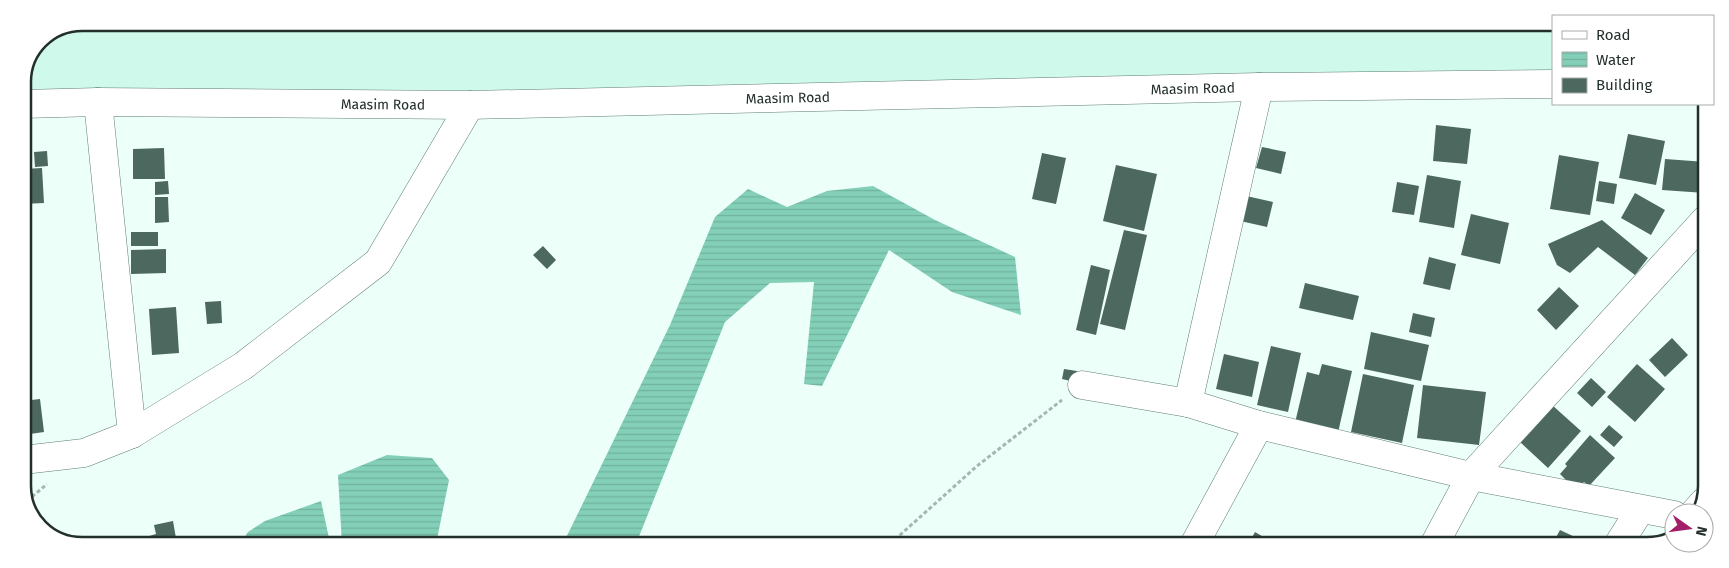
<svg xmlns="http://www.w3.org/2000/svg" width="1729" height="568" font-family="'Fira Sans',sans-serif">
  <defs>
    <pattern id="water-rules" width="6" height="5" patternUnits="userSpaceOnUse" patternTransform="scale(1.25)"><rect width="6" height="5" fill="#83cfb8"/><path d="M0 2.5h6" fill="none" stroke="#71b29e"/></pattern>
  </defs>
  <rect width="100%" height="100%" fill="#ecfff8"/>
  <path fill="#cff9eb" d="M82,23L1553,24V74L1147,76L23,100V82L40,40Z"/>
  <path fill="url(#water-rules)" d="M873,186L935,220L1015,257L1021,315L952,292L889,250L822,386L804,384L814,282L770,283L725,322L636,544H563L670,325L715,217L748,189L787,207L827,191Z
    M387,455L432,458L449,480L436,544H342L338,475Z
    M321,501L329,538L328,544H240L248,532L265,521Z"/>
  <path fill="#4c685f" d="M1436,125L1471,129L1467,164L1433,161Z
    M1628,134L1665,141L1656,185L1619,178Z
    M1262,147L1286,152L1281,174L1256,168Z
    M164,148L165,179H133V149Z
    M47,151L48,166L35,167L34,152Z
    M1042,153L1066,158L1056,204L1032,199Z
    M1559,155L1599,162L1590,215L1550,209Z
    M1665,159L1706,162L1705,193L1662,190Z
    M1116,165L1157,174L1144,231L1103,221Z
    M42,168L44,203L23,204V169Z
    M1427,175L1461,181L1454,228L1419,222Z
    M168,181L169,194L155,195V182Z
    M1599,181L1617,184L1614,204L1596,201Z
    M1397,182L1419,186L1414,215L1392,212Z
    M1635,193L1665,210L1651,235L1621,218Z
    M1242,195L1273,202L1267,227L1236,220Z
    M155,197H168L169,222L155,223Z
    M1471,214L1509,223L1500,264L1461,255Z
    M1602,220L1648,258L1635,275L1598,247L1570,273L1557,265L1548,244Z
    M1124,230L1147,235L1125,330L1100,324Z
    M131,232H158V246H131Z
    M543,246L556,260L547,269L533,255Z
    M166,249V273L131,274V250Z
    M1429,257L1456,264L1450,290L1423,284Z
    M1091,265L1110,270L1096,335L1076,330Z
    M1305,283L1359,296L1353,320L1299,308Z
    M1559,287L1579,306L1556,330L1537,310Z
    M221,301L222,323L207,324L205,302Z
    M176,307L179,353L152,355L149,309Z
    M1413,313L1435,318L1431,337L1409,332Z
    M1371,332L1429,345L1421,381L1364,369Z
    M1672,338L1688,355L1665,377L1649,360Z
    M1271,346L1301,353L1288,412L1257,405Z
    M1224,354L1259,362L1252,397L1216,389Z
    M1322,364L1352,371L1337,437L1294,427L1307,372L1319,375Z
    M1637,364L1665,389L1635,422L1607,397Z
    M1064,369L1077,371L1075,382L1062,379Z
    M1363,374L1414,385L1402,443L1351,432Z
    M1591,378L1606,392L1592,407L1577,393Z
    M1423,385L1486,392L1479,445L1417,438Z
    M40,399L44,432L23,435V401Z
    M1552,405L1581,431L1548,468L1520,442Z
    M1609,425L1623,437L1614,447L1600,435Z
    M1590,435L1615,458L1589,486L1584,482L1576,490L1560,474L1567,466L1565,464Z
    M173,521L177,544H147L146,537L156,534L154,525Z
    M1560,530L1592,545H1552Z
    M1255,532L1277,545H1248Z"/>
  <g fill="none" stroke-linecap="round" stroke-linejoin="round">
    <g stroke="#607e74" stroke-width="29">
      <g id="minor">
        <path d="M98,102L132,434"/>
        <path id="s1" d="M23,104L98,102L470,105L1259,87L1553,84"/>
        <path d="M1082,385L1188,403L1259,425L1471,476L1674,515"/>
        <path d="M1188,403L1259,87"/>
        <path d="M23,460L84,453L132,434L243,366L378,262L470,105"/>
        <path d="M1694,513L1704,502"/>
        <path d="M1194,545L1259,425"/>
        <path d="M1434,545L1471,476L1706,219"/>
        <path d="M1618,545L1640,510"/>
      </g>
    </g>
    <path stroke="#a6b7b1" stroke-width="3" stroke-dasharray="4 2.5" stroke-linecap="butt" d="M27,501L47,484
      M890,544L977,466L1062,400"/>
    <use href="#minor" stroke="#fff" stroke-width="28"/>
  </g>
  <g text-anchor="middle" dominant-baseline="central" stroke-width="5" stroke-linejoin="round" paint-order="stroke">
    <g font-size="14" fill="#222f2a" stroke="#fff">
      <text stroke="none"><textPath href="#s1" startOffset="1170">Maasim Road</textPath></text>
      <text stroke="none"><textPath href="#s1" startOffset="765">Maasim Road</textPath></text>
      <text stroke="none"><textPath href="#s1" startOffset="360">Maasim Road</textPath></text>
    </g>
  </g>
  <path d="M0 0H1729V568H0ZM82 31H1647A51 51 0 0 1 1698 82V486A51 51 0 0 1 1647 537H82A51 51 0 0 1 31 486V82A51 51 0 0 1 82 31Z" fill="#fff" fill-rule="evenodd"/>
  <path fill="none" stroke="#222f2a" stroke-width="2.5" d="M82 31H1647A51 51 0 0 1 1698 82V486A51 51 0 0 1 1647 537H82A51 51 0 0 1 31 486V82A51 51 0 0 1 82 31Z"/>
  <rect x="1552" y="15" width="162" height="90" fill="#ffffff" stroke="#a7acaa"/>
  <rect x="1562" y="31" width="25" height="8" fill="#ffffff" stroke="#a7acaa"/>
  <text x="1596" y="40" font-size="15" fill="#222f2a">Road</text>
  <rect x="1562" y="52" width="25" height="15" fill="url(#water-rules)" stroke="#a7acaa"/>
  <text x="1596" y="65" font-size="15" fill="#222f2a">Water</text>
  <rect x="1562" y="78" width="25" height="15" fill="#4c685f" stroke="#a7acaa"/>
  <text x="1596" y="90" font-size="15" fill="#222f2a">Building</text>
  <g transform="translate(1689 528) rotate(104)"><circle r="24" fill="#ffffff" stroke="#a7acaa"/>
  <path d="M0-4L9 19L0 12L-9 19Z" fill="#a31e6a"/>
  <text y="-8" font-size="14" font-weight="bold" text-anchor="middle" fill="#222f2a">N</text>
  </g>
</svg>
